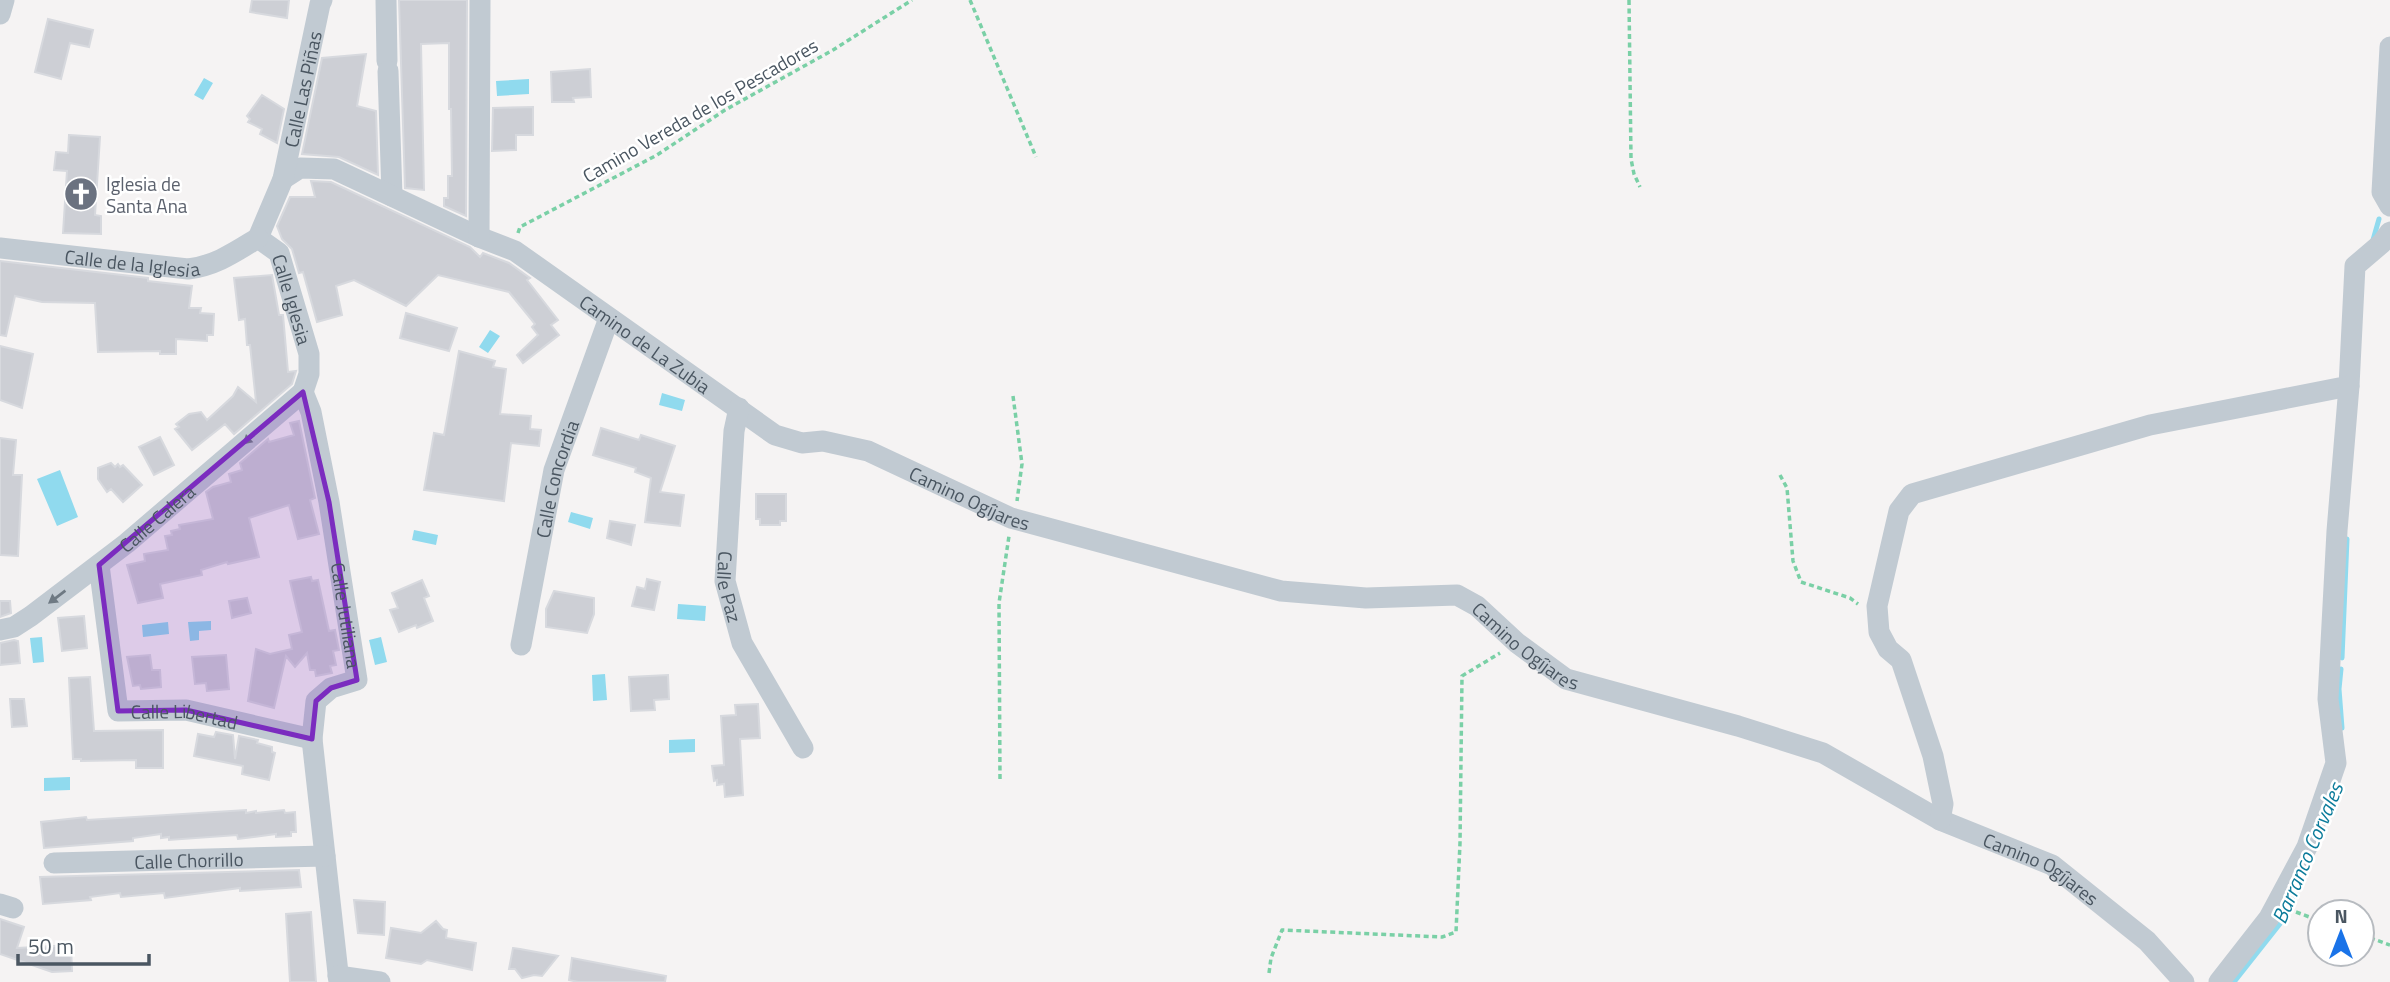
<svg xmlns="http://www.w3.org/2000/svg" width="2390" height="982" font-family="'Titillium Web',sans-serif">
  <rect width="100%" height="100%" fill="#f5f3f3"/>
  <path fill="#90daee" d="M204,78L213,83L203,100L194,95Z
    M529,79V94L497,96L496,81Z
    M490,330L500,336L488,353L479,347Z
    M662,393L685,400L682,411L659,405Z
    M60,470L78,517L57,526L37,479Z
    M571,512L593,518L590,529L568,522Z
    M414,530L438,535L436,545L412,540Z
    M678,604L706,606L705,621L677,619Z
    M211,621V630L199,631V640L190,641L188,622Z
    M168,622L169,634L143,637L142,625Z
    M42,637L44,662L33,663L30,638Z
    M381,637L387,662L375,665L369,640Z
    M605,674L607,700L593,701L592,675Z
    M695,739V752L669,753V740Z
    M70,777V790L44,791V778Z"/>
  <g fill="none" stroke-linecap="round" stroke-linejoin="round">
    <path stroke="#90daee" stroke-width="5" d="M2373,240L2379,219
      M2342,658L2347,539
      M2341,669L2339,689L2342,728
      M2234,982L2283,920L2301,880"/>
  </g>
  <path fill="#cdcfd5" stroke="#d7d9de" stroke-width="2" d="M252,0H289L287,18L250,12Z
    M399,0H467L466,216L444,206V198H448V176H452L451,109H449V43L421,44L424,190L405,188Z
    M48,19L93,30L89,47L70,43L61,79L35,72Z
    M366,54L357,106L376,111L378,175L339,157L302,154L322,58Z
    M590,69L591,97L573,98L574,102H552L551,72Z
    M262,95L284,109L277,143L260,134L262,129L248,122L250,119L247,116Z
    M533,107V135H516V150L492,151L493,108Z
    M69,135L100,137L95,215L101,216V234L63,233L67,171L54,170L56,152L68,153Z
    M311,181L331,182L470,247L480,257L483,253L509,263L530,278L527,280L558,320L551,325L559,335L523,363L517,355L538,335L532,327L535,324L509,292L438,275L406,306L354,280L336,286L342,315L317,322L303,272L299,273L292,249L282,239L277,226L290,197H315Z
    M0,261L148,278V281L192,286L189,308H201L200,313L214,314L213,335H207V341L176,339V354H160V351L98,352L95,303L42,302L15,296L6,336L0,335Z
    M272,275L279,315H283L288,372L296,371L292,384L234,434L225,424L192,450L175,429L179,427L176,424L189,414L201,412L207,420L233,396L238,387L256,402L250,345H247L245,319L239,320L234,278Z
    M406,313L457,328L449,351L400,338Z
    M0,346L33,354L22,408L0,400Z
    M459,351L495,361L493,367L506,369L500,414L531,416L530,429L541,430L539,446L511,443L504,501L424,490L434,433L444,435Z
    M299,421L315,498L310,500L319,534L298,539L289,505L249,518L259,557L228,564L227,562L201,570L202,575L160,584L163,598L138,603L127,565L145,561L144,554L168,550L165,536L172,535L171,531L180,529L179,525L213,519L206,492L213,487L231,482L229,474L242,470L240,463L268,439L269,442L294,435L290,423Z
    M601,428L639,440L641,435L675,446L660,492L684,495L680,526L645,522L651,478L635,472L636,468L593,455Z
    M160,437L174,465L154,475L139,447Z
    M0,438L16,440L13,475H22L18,556L0,555Z
    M111,463L115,467L118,464L120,467L123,465L142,485L123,502L111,489L107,492L98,479V468Z
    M756,494H786V521H780V525H760V519H756Z
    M610,521L635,525L631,545L607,538Z
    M311,577L312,581L318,580L329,631L335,630L339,650L333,651L336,665L330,666L332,673L316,676L315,670H310L307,653L295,667L286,656L274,708L248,701L256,649L270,654L292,649L289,635L302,632L290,581Z
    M647,579L660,582L654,610L632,606L637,587L645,589Z
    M422,580L429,596L424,598L433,621L417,628L416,625L399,632L390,610L398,608L392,593Z
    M554,591L594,598V614L587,633L546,627V609Z
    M247,598L251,613L232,618L229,601Z
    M0,601H10L11,613L0,617Z
    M84,616L87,648L62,651L58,618Z
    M14,640L18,641L20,663L0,665V643Z
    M150,655L152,670H160L161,687L141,689L140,685L133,686L127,657Z
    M226,655L229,689L207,691L206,683L195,684L192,657Z
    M668,675L669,699L654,700L655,710L631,711L629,677Z
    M90,677L94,731L163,730V768H136V760L81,761V759H73L69,678Z
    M10,699H24L27,726L12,727Z
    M758,704L760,738L740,739L743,795L725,797L724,784L717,785V780L714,781L712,766L724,765L721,716L736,715L735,705Z
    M216,732L233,735L235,759L239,736L258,740L257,743L272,747V752L275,753L269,780L242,774L243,766L194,756L198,734L214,737Z
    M246,810V813L256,811V813L284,810L285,813L295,812L296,832H291V836L276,837V834L238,839L237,835L169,840V837L161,838V834L133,838V841L44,848L41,822L86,817L87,820Z
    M299,870L301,887L240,891V888L165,898L164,893L121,897L120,893L90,897L91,900L43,904L40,877Z
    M354,900L385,902L384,935L358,933Z
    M311,912L316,982H290L286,914Z
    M0,919L24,927L17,948L71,945L72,971L52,972L0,954Z
    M436,921L443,929L447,930L446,938L476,943L472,970L427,960L421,964L386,958L391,928L421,933Z
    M513,948L520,949L558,956L542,976L534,975L522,978L515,969H509Z
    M572,958L666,976L665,982H578L569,980Z"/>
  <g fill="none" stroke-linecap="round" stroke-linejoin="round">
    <path stroke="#7ad0a6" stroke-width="3.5" stroke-dasharray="5 3.5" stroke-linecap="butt" d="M970,0L1036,157
      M1629,0L1631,159L1634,174L1640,187
      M518,233L520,227L657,155L725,110L833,50L912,0
      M1013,396L1022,464L1017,501
      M1780,475L1787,488L1793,561L1801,582L1850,598L1858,604
      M1000,779L999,603L1009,536
      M2296,912L2320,921
      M2362,935L2390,945
      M1269,973L1271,958L1282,930L1442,937L1456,932L1460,843L1462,676L1500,653"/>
    <g stroke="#c1cad2" stroke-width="21">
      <path d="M386,0L387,61"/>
      <path d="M0,14L4,0"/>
      <path d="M2390,47L2382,192L2390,206"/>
      <path d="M388,71L392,196"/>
      <path id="s1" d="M283,179L300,168L334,169L479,237L515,251L775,435L802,443L823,441L868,451L1011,518L1281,591L1366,598L1457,595L1477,606L1517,643L1566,679L1738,726L1823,753L1940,820L2052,865L2147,941L2184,982"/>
      <path d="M479,237L480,0"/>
      <path id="s2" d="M258,238L283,179L320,4L322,0"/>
      <path id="s3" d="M258,238L279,253L309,354V374L303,392"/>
      <path id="s4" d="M0,248L188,269C215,266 235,252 258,238"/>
      <path id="s5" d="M303,392L311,412L329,502L357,680L331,688L316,701L312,739L339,982"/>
      <path id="s6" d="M739,408L734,431L725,581L742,643L803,748"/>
      <path id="s7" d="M99,565L118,711L186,710L312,739"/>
      <path id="s8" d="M0,630L14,627L31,616L127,543L303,392"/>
      <path id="s9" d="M521,645L554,470L609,318"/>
      <path d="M1940,820L1943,804L1933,756L1901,660L1888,649L1879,632L1877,606L1899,511L1912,494L2150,425L2349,386L2355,266L2382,243L2390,232"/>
      <path id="s10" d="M54,863L325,856"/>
      <path d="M0,904L13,908"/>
      <path d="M338,976L380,982"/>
      <path d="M2219,982L2269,918L2307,847L2336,763L2328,699L2337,531L2349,386"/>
    </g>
  </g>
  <defs><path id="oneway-solid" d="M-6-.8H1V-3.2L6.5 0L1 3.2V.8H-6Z" transform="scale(1.75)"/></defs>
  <g fill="#6e7983">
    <use href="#oneway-solid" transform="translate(251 437) rotate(139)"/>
    <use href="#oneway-solid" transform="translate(57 597) rotate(143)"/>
  </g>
  <path fill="#7b2cbf" fill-opacity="0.2" stroke="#7b2cbf" stroke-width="5" stroke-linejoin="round" d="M303,392L329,502L357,680L331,688L316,701L312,739L186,710L118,711L99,565Z"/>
  <defs>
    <g id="church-disc" transform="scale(1.75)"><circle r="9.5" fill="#6b7280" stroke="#fff"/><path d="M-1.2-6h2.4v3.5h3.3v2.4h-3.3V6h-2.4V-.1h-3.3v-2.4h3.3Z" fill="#fff"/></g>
  </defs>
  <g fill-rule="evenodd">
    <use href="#church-disc" x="81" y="194"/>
  </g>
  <g text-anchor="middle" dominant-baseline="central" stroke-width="5" stroke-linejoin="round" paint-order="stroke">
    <g font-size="19" fill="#4a5661" stroke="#fff">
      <text stroke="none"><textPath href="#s2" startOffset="156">Calle Las Piñas</textPath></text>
      <text transform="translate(700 110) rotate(-30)">Camino Vereda de los Pescadores</text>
      <text stroke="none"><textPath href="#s4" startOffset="133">Calle de la Iglesia</textPath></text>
      <text stroke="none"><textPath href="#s3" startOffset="74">Calle Iglesia</textPath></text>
      <text stroke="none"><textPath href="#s1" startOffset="413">Camino de La Zubia</textPath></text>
      <text stroke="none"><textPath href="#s9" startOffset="170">Calle Concordia</textPath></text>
      <text stroke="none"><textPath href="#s1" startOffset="779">Camino Ogíjares</textPath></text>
      <text stroke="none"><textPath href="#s8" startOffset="194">Calle Calera</textPath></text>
      <text stroke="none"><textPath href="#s6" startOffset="180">Calle Paz</textPath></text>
      <text stroke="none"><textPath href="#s5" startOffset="228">Calle Jutiliana</textPath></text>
      <text stroke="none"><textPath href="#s1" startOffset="1367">Camino Ogíjares</textPath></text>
      <text stroke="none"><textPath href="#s7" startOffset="214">Calle Libertad</textPath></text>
      <text stroke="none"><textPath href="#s10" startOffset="135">Calle Chorrillo</textPath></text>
      <text stroke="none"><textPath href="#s1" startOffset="1934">Camino Ogíjares</textPath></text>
    </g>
    <g font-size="19" fill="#5b616d" stroke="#fff" text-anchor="start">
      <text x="106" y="183">Iglesia de<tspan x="106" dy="22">Santa Ana</tspan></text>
    </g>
    <g font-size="21" font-style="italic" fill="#0c7c9b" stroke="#fff">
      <text transform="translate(2307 853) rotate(-67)">Barranco Corvales</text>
    </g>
  </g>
  <g transform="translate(2341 933)"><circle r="33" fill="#ffffff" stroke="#b7bbc0" stroke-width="2"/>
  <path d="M0-5L12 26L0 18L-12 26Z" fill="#1a73e8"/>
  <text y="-10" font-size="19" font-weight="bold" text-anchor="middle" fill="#4a5661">N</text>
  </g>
  <path d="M18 954v10h131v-10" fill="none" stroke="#4a5661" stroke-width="3.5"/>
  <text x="28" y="954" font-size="21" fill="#4a5661" stroke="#ffffff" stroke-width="5" paint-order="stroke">50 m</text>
</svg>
